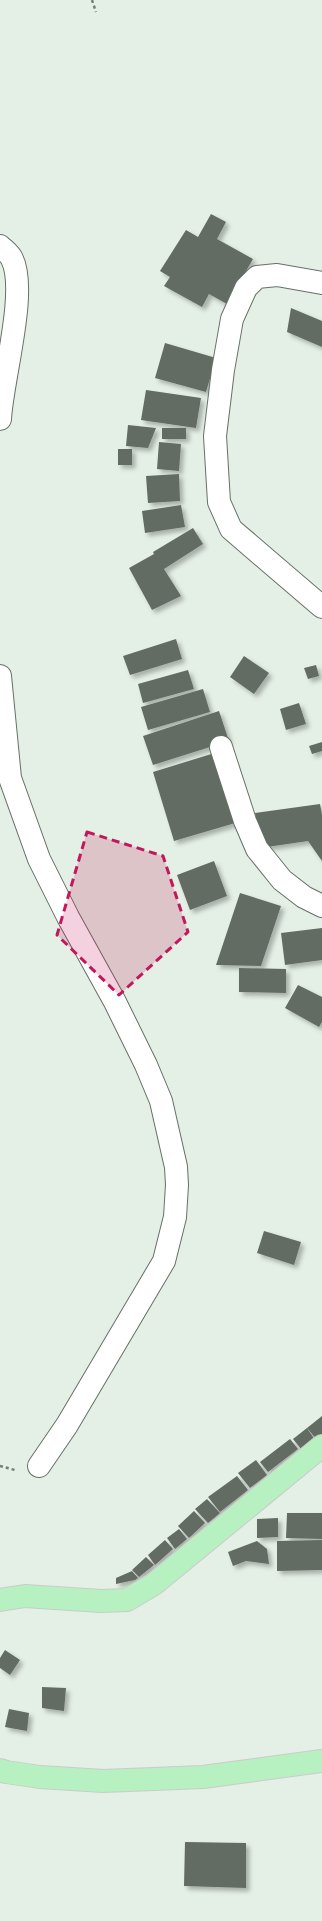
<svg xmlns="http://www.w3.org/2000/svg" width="322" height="1921" font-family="Literata,serif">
  <defs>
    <filter id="shadow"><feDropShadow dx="3.5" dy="3.5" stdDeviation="2" flood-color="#0004"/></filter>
  </defs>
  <rect width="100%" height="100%" fill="#e4efe5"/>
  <path fill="#626c63" filter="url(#shadow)" d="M211,214L226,222L217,239L253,259L227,304L209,294L202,307L164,286L170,277L160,271L186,230L198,237Z
    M291,308L322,321V347L287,332Z
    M165,343L216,358L206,392L155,378Z
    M146,390L201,398L196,428L141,420Z
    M128,425L156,428L148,448L126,446Z
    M162,428H186V439H162Z
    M159,442L181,444L179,471L157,469Z
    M118,449H132V465H118Z
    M179,474L180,501L148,503L146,476Z
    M181,505L185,527L145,533L142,511Z
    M193,528L203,544L164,569L181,596L152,610L129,568L154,554L153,552Z
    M176,639L182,659L130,675L123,656Z
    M244,656L269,673L254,694L230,677Z
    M316,665L319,676L308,679L304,668Z
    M188,670L194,689L143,703L138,684Z
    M203,689L210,712L148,730L141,707Z
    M299,703L306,724L286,730L280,709Z
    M219,711L229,741L153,765L143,736Z
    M322,742V751L312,754L309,746Z
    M221,751L242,821L174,841L153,772Z
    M320,804L322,815V861L308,841L260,848L255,813Z
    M214,861L227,896L190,910L177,875Z
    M240,893L281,906L261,966L216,965Z
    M322,928V960L285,965L281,933Z
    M239,968L286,969V993L239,992Z
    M298,985L322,997V1022L319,1027L285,1008Z
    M264,1231L301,1242L294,1265L257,1253Z
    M322,1416V1436L317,1440L307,1428Z
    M307,1428L315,1440L302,1450L293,1439Z
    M290,1439L298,1449L268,1472L260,1462Z
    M256,1460L267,1475L250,1488L238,1473Z
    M237,1476L248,1490L220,1512L208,1497Z
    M207,1499L220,1513L208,1523L195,1509Z
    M194,1511L205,1523L189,1538L178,1526Z
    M287,1513H322V1539L286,1538Z
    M278,1518V1537L257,1538V1519Z
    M179,1529L187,1539L175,1549L167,1538Z
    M165,1540L173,1549L155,1565L148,1555Z
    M322,1540V1570L277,1571V1541Z
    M257,1541L267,1549L269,1564L246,1561L233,1566L228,1552Z
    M146,1557L154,1565L139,1577L132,1570Z
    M132,1571L138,1578L135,1580L116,1584V1578Z
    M5,1650L20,1660L10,1675L0,1668V1658Z
    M42,1687L66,1688L64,1711L42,1708Z
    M9,1709L29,1713L27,1731L5,1727Z
    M185,1842L246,1843V1888L184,1886Z"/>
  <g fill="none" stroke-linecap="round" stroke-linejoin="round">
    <g stroke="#667067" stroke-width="24">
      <path id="minor" d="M0,246C4,250 10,254 12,259C28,291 2,380 0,419
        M322,283L277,275L257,277L246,288L232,319L223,370L215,436L219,502L231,529L322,607
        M0,676L10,778L39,859L68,917L115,1002L146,1065L161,1101L176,1167L177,1185L175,1217L164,1261L67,1425L39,1466
        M221,747L245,821L257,849L282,880L304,897L322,906"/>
    </g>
    <g stroke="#cacbca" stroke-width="24">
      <path id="major" d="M0,1600L25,1596L101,1601L127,1600L154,1584L322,1446
        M0,1770L6,1772L40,1777L103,1781L203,1777L322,1761"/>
    </g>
    <path stroke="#757c76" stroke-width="2.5" stroke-dasharray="3 3" stroke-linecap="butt" d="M92,0L96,12
      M0,1466L15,1470"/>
    <use href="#minor" stroke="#fff" stroke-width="22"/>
    <use href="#major" stroke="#b8f1c1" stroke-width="22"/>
  </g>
  <path fill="#c2185b" fill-opacity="0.2" stroke="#c2185b" stroke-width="3" stroke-dasharray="8 5" stroke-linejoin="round" d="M87,832L163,856L188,932L119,995L57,935Z"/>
</svg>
